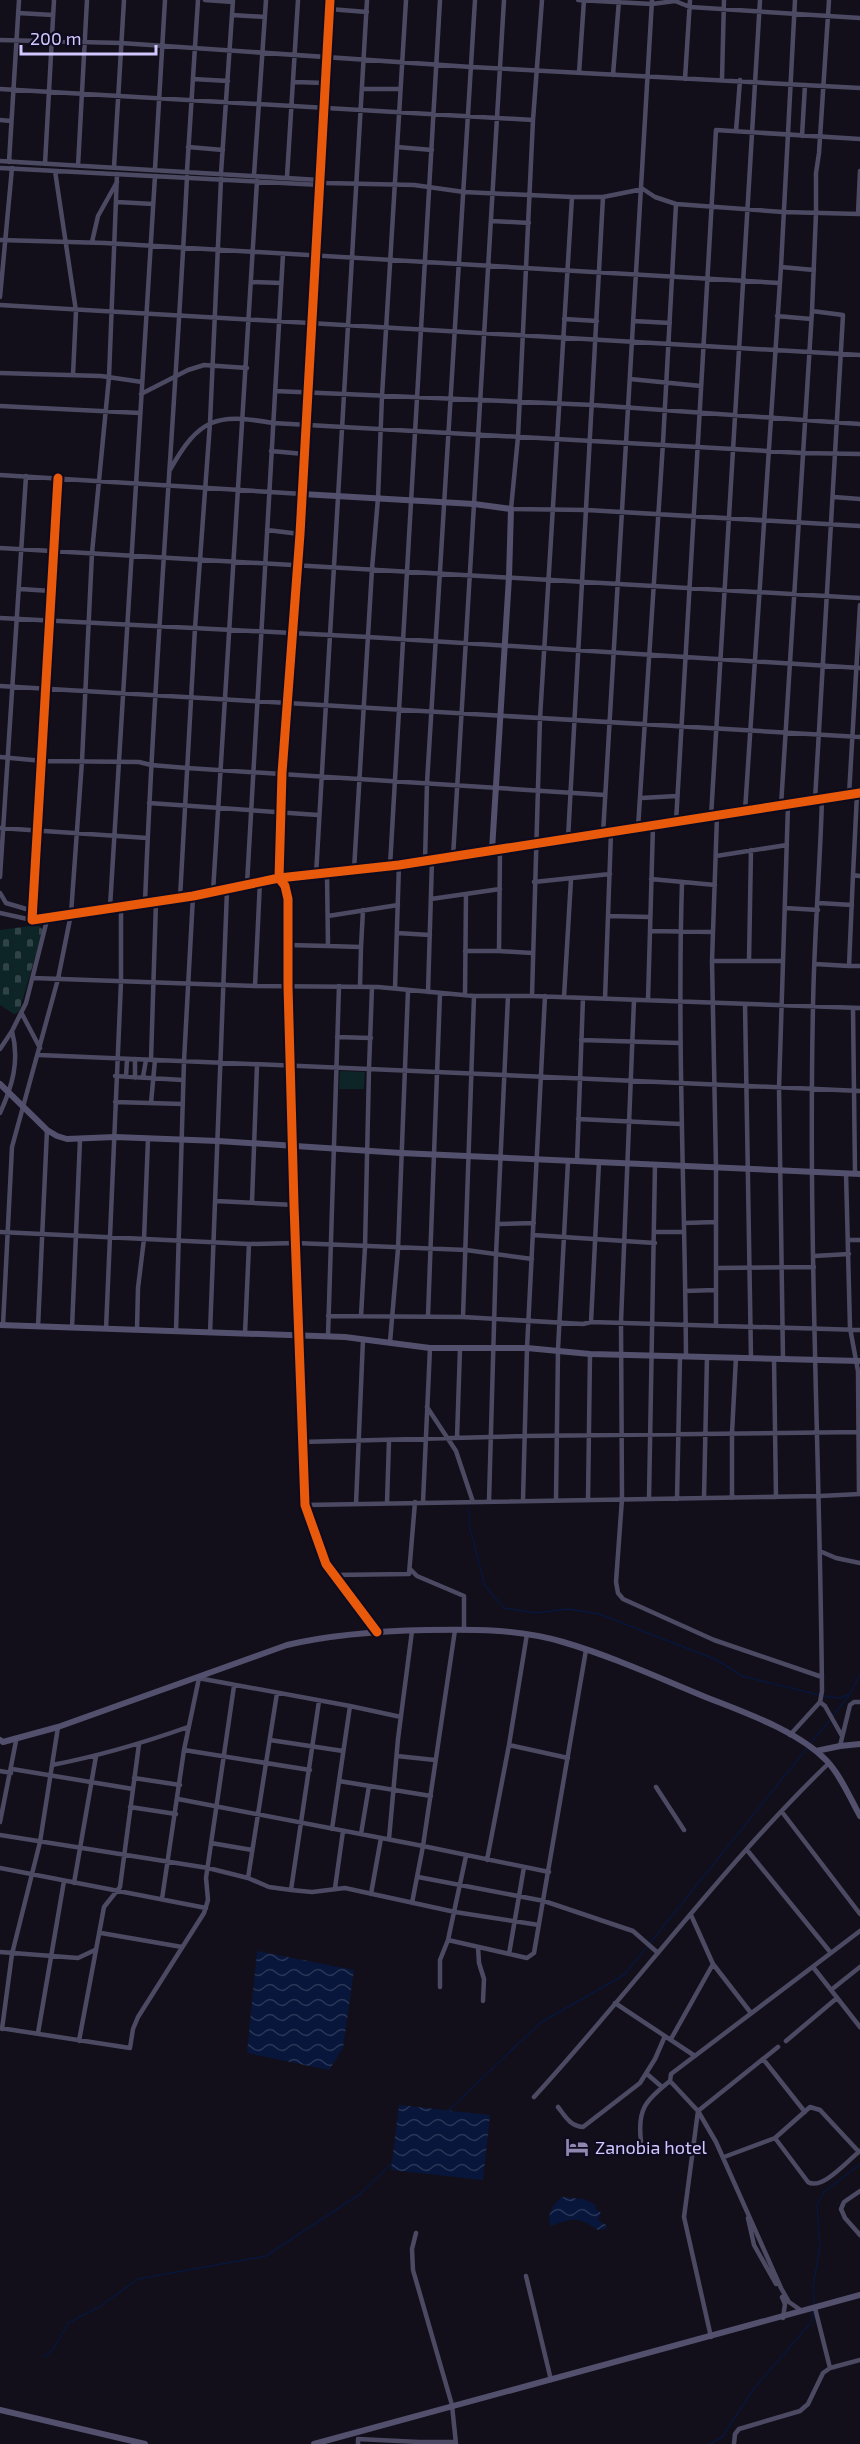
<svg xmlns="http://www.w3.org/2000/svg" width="860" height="2444" font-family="'Exo 2',sans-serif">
  <defs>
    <pattern id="cemetery-stones" width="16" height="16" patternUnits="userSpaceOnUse" patternTransform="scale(1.5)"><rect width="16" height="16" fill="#0e2527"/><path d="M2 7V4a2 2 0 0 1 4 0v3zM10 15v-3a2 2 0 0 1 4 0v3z" fill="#304347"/></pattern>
    <pattern id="water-waves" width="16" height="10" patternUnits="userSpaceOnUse" patternTransform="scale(1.5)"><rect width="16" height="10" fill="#07163a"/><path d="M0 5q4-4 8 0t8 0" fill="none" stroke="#2a3658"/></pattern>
  </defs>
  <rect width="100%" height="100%" fill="#120f1a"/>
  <path fill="#0e2527" d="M340,1071L365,1072L364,1089H339Z"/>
  <path fill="url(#cemetery-stones)" d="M38,925L43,930L19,1012L14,1014L0,1005V930Z"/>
  <path fill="url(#water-waves)" d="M257,1951L354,1970L343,2048L329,2070L247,2053Z
    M399,2105L490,2115L483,2180L391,2170Z
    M562,2197L584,2199L596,2205L595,2208L601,2213L598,2220L606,2225V2229L598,2230C579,2217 573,2217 551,2226C546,2214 553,2205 562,2197Z"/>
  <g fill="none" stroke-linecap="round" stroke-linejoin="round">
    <path stroke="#07163a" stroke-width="1.5" d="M469,1509V1524L485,1586L504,1608L536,1613L568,1609L599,1614L717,1660L742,1676L819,1695
      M823,1696L839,1698L848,1695
      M833,1716L850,1694L860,1674
      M810,1744L830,1720
      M650,1943L807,1748
      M447,2112L540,2023L624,1975L647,1947
      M814,2304L813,2287L820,2246L817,2205L824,2192L860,2164
      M44,2357L54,2348L68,2323L99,2307L138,2279L266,2256L360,2194L393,2162
      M710,2444L722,2437L752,2391L813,2320V2309"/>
    <path stroke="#4c4a63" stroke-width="4.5" d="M205,0L233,2
      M542,0L533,120L518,437L511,509L587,510L860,526
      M578,0L652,4L675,1L690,7L860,18
      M329,9L367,12
      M18,13L53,15
      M232,15L265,17
      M0,40L121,43L471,67L860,88
      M579,73L584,0
      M613,75L619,0
      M193,79L228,81
      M685,79L690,0
      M722,79L724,0
      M294,82L326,83
      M0,89L533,120
      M362,89H400
      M0,120L11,121
      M736,131L740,80
      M802,136L805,85
      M188,147L223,150
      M397,147L432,150
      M0,161L319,180L326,183L414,185L464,192L572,197H603L643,189L655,197L676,204L783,212L860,214
      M9,162L19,0
      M45,164L54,0
      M78,166L87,0
      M114,167L124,0
      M0,168L321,185
      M155,169L165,0
      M55,171L76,311L73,375
      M187,171L198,0
      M221,173L233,0
      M254,175L266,0
      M287,177L298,0
      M117,202L153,204
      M858,214L860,171
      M492,221L529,223
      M0,240L105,243L779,283
      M92,242L98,216L117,182
      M781,267L814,270
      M252,282L281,283
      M0,297L12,168
      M0,305L860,355
      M812,311L843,315L815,800
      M777,316L811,319
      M564,319L597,321
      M633,321L670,323
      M0,373L101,376L142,382
      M630,379L701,386
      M275,391L593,405L860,424
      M141,394L188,370L204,365L247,368
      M0,406L140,413
      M271,451L304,454
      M170,470C199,418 216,413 273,423L802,453L860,454
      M0,475L302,494
      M58,478L32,920L193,896L279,878L399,865L492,850
      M834,497L860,499
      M267,530L300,534
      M0,548L860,598
      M20,589L51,591
      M0,618L368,637L860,668
      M0,686L860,737
      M0,757L43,761L139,762L151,765L187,768L605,795
      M857,794L853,875L860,876
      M849,795L860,605
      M641,798L677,796
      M149,803L318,815
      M781,806L812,311L816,213V173L819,153L829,0
      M745,811L781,267L795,0
      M711,817L760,0
      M676,822L716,130L860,139
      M0,828L147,838
      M638,828L663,443L676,204
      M603,834L652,0
      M568,839L603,197
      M500,849L499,951L532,953
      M716,856L787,845
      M453,857L504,0
      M425,861L427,783L475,0
      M390,866L440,0
      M354,870L372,569L378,498L382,396L406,0
      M316,875L367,0
      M853,875L849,966H860
      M0,877L26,476
      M651,879L715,885
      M534,882L610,874
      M682,882C677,1040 685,1198 686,1357
      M247,884L283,254
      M213,892L257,181
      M0,893L6,903L33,911
      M180,898L195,628L210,423L221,179
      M431,899L500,889
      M145,903C154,661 175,419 187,177
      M819,903L852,905
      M110,907L155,176
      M785,908L818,910
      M0,913L32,920
      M328,916L398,905
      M608,916L650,917
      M650,931L713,932
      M397,933L430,935
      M289,945L328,946L327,874
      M328,946L361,947L360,986
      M361,947L363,910
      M465,951H499
      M712,961H749L751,850
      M749,961H782
      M815,964L849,966
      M33,978L255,986L378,987L474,996H532L860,1008
      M255,986L260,881
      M395,988L399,865
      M428,992L432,860
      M465,995L466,894
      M532,996L540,718L572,197
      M564,997L571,879
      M605,999L611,832
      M634,1000L621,1322L622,1499L616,1582L618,1593L623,1599L714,1640L822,1677
      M648,1000L653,826
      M745,1004L751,1358
      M853,1008L855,1173
      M22,1014L40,1048
      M337,1037L371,1038
      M581,1040L680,1043
      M0,1049L12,1031L26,1003L47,920
      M39,1055L369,1069L372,987
      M151,1060L156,901
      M115,1076L183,1080
      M126,1077L127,1059
      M143,1077L146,1060
      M135,1078V1059
      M115,1102L183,1104
      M151,1103L155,1060
      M0,1113C12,1087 20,1061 12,1031
      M578,1119L681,1124
      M577,1161L583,998
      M846,1173L850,1328L858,1371L859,1494
      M216,1201L294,1205
      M252,1202L257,1065
      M684,1223L716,1222
      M498,1224L534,1223
      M0,1232L249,1244L296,1243L466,1250L532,1259
      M655,1232H684
      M533,1235L655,1243
      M849,1240H860
      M814,1256L849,1254
      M716,1268L814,1267
      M685,1291L715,1290
      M328,1316L463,1317L583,1324L591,1322L860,1330
      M361,1316L365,1247L369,1069L860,1091
      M428,1316L440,993
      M463,1317L474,996
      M591,1322L599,1162
      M3,1325L12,1147L58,979L71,914L82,761L92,553L109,377L117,174
      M716,1325V1167L712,961L717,816
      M38,1327L47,1130
      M72,1328L80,1140
      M106,1329L121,982V906
      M137,1329L138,1288L144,1239L148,1139
      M176,1331L184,1061L193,896
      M210,1333L227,890
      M245,1334L249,1244
      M328,1336L339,986
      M390,1342L398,1249L408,990
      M774,1359L776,1497
      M783,1359L779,1088L788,805
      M427,1407L456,1451L473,1502
      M457,1438L460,1349
      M301,1442L525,1436L860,1432
      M704,1498L707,1357
      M732,1498V1433L736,1357
      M649,1499L655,1165
      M677,1499L680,1356
      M523,1500L527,1348L545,996
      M556,1500L558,1349L568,1161
      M588,1500L590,1354
      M489,1501L496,1255L508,996
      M423,1502L430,1348
      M387,1503L389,1440
      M356,1504L363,1339
      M305,1505L820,1496L860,1494
      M822,1552L836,1558L860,1563
      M411,1570L417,1576L464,1596V1630
      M333,1575L409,1574L415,1502
      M455,1630L423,1846L549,1872
      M527,1634L509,1745L568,1758
      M198,1678L350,1706L332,1829
      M820,1702L825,1706L842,1736
      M350,1706L401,1717
      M790,1735L820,1702L822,1691C820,1463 808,1235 813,1007C814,938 820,869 822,799
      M270,1740L343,1751
      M840,1746L850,1705L854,1702H860
      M184,1750L310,1770
      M397,1756L435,1760
      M52,1765C99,1756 143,1743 188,1727
      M12,1769L133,1789
      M0,1771L11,1773
      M134,1778L180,1785
      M339,1781L431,1796
      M656,1787L684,1830
      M178,1799L423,1846L412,1903
      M130,1807L176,1814
      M782,1812L860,1914
      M0,1822L16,1741
      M361,1834L369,1786
      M0,1835L208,1868L248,1878L277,1693
      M389,1839L398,1739L412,1631
      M211,1843L252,1850
      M747,1850L831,1953
      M487,1860L509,1745
      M0,1868L206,1908
      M418,1877L544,1901L633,1931L658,1953
      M248,1878L269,1887L291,1890L312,1892L345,1888L455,1912L539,1925
      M74,1883L96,1756
      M335,1888L343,1831
      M291,1890L319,1701
      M371,1894L381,1838
      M162,1899L184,1750L199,1678
      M691,1915L713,1964L751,2013
      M101,1933L182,1947
      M448,1940L527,1958L534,1953L586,1650
      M478,1947L479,1963L484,1979L483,2001
      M0,1952L78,1958L95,1950
      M509,1954L524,1867
      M813,1967L860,2027
      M440,1987V1960L448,1940L466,1856
      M831,1990L860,1967
      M615,2003L695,2056
      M0,2028L130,2048L133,2029L138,2017L204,1913L208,1900L206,1878L234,1686
      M2,2029L12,1954L40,1842L58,1727
      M38,2033L64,1881
      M671,2039L713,1964
      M79,2041L104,1907L120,1887L139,1744
      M786,2041L837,1998
      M763,2059L805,2112
      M647,2074L662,2087
      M534,2097C634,1988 722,1866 829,1763
      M558,2107C565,2116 570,2126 583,2127L640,2083L655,2059L665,2036
      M775,2138L808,2182C822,2191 848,2160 860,2151
      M641,2141C637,2109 646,2100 670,2081
      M724,2157L775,2138L810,2107L820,2110L859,2152
      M860,2191L844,2202L841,2209L845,2218L860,2235
      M748,2218L754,2245L776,2284
      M416,2233L412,2249L413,2270L452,2405L456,2444
      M526,2276L551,2380
      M782,2297L785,2304L783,2318
      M815,2308L830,2368
      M802,2311L789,2302L781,2288L716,2142L698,2111L670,2081L671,2074L860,1931
      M711,2337L684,2217L698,2111L778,2047
      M358,2444V2439L419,2442
      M419,2444V2442H455
      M734,2444L735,2434L739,2429L800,2411L808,2404L823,2373L830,2368L860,2360"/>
    <path stroke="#53506e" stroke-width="6" d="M330,0L300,534L282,773L279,878L285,886L288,899V986L294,1205L305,1505L326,1564L377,1632
      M302,494L474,504L511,509L509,577L492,850L860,793
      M0,1084L47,1130L57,1136L67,1139L115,1137L218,1141L401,1153L860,1174
      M0,1325L345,1337L430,1348H527L590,1354L860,1361
      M0,1740L3,1742L58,1727L287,1645C334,1634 379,1631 427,1630C472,1629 519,1629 563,1642C611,1656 657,1677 703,1696C743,1712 797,1730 827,1761C841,1776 850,1798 860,1816
      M816,1751L840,1746L860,1744
      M0,2410L145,2444
      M314,2444L860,2295"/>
    <g stroke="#0f0b1f" stroke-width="13">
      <path id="cycleway" d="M330,0L300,534L282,773L279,878L285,886L288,899V986L294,1205L305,1505L326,1564L377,1632
        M58,478L32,920L193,896L279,878L399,865L860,793"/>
    </g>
    <use href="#cycleway" stroke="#e8590c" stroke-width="9"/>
  </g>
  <defs>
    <g id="hotel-bare" transform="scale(1.8)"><path d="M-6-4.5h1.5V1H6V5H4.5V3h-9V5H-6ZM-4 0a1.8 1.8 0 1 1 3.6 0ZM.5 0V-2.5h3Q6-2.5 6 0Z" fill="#8f87af" stroke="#0f0b1f" stroke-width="2.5" paint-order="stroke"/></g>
  </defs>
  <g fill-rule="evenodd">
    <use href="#hotel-bare" x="577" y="2147"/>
  </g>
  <g text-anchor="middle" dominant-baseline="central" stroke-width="4.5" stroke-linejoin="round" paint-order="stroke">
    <g font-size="18" fill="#d2c8ff" stroke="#0f0b1f" text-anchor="start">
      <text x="595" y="2147">Zanobia hotel</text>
    </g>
  </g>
  <path d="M21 45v9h135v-9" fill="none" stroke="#d2c8ff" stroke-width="3"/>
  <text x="30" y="45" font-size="18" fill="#d2c8ff" stroke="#0f0b1f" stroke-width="4.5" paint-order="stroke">200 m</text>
</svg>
